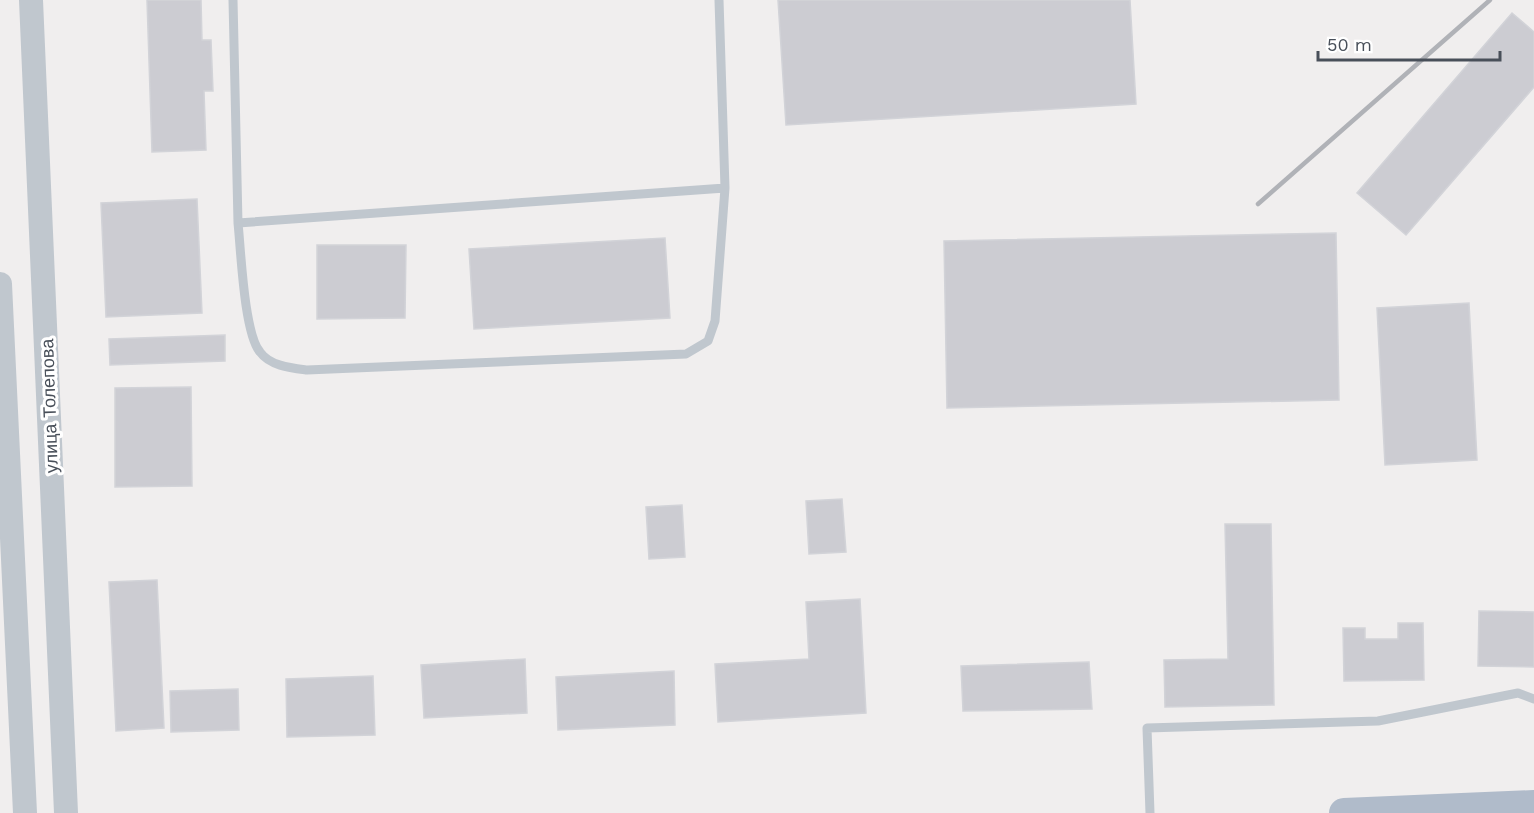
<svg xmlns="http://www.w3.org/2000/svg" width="1534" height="813" font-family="'Work Sans',sans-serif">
  <rect width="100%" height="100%" fill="#f0eeee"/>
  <path fill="#ccccd2" stroke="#d2d3d8" stroke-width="1.5" d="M147,0H201L202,40H211L213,91H204L206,150L152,152Z
    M778,0H1130L1136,104L786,125Z
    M1512,13L1534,32V87L1406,235L1357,193Z
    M197,199L202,313L106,317L101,203Z
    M1336,233L1339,400L947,408L944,241Z
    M665,238L670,318L474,329L469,249Z
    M317,245H406L405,318L317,319Z
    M1469,303L1477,460L1385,465L1377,308Z
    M225,335V361L110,365L109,339Z
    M191,387L192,486L115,487V388Z
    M842,499L846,552L809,554L806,501Z
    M682,505L685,557L649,559L646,507Z
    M1225,524H1271L1274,705L1165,707L1164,660L1228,659Z
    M157,580L164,728L116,731L109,582Z
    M860,599L866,713L718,722L715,664L809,659L806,602Z
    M1479,611L1534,612V667L1478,666Z
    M1398,623H1423L1424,680L1344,681L1343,628H1365V639H1398Z
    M525,659L527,713L424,718L421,665Z
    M1089,662L1092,709L963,711L961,666Z
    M674,671L675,725L558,730L556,677Z
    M373,676L375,735L287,737L286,679Z
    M238,689L239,730L171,732L170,691Z"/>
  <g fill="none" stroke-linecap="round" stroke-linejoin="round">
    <path stroke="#c0c7ce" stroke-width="9" d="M233,0L238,223L725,188L719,0
      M238,223C241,251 244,333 260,352C270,366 291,368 307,370L686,354L708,341L715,321L725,188
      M1150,813L1147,728L1378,721L1518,693L1534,699"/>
    <path stroke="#c0c7ce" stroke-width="24" d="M31,0L66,813
      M0,284L25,813"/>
    <path stroke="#b0bbca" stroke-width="30" d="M1344,813L1534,805"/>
    <path stroke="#b0b2b7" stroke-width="4.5" d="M1258,204L1490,0"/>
  </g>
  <g text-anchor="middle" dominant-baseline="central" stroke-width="6" stroke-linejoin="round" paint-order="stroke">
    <g font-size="18" fill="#484f59" stroke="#fff">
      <text transform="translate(49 406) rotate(-92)">улица Толепова</text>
    </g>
  </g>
  <path d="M1318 51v9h182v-9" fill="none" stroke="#484f59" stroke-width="3"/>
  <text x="1327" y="51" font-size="18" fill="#484f59" stroke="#ffffff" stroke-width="4.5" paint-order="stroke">50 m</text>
</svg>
